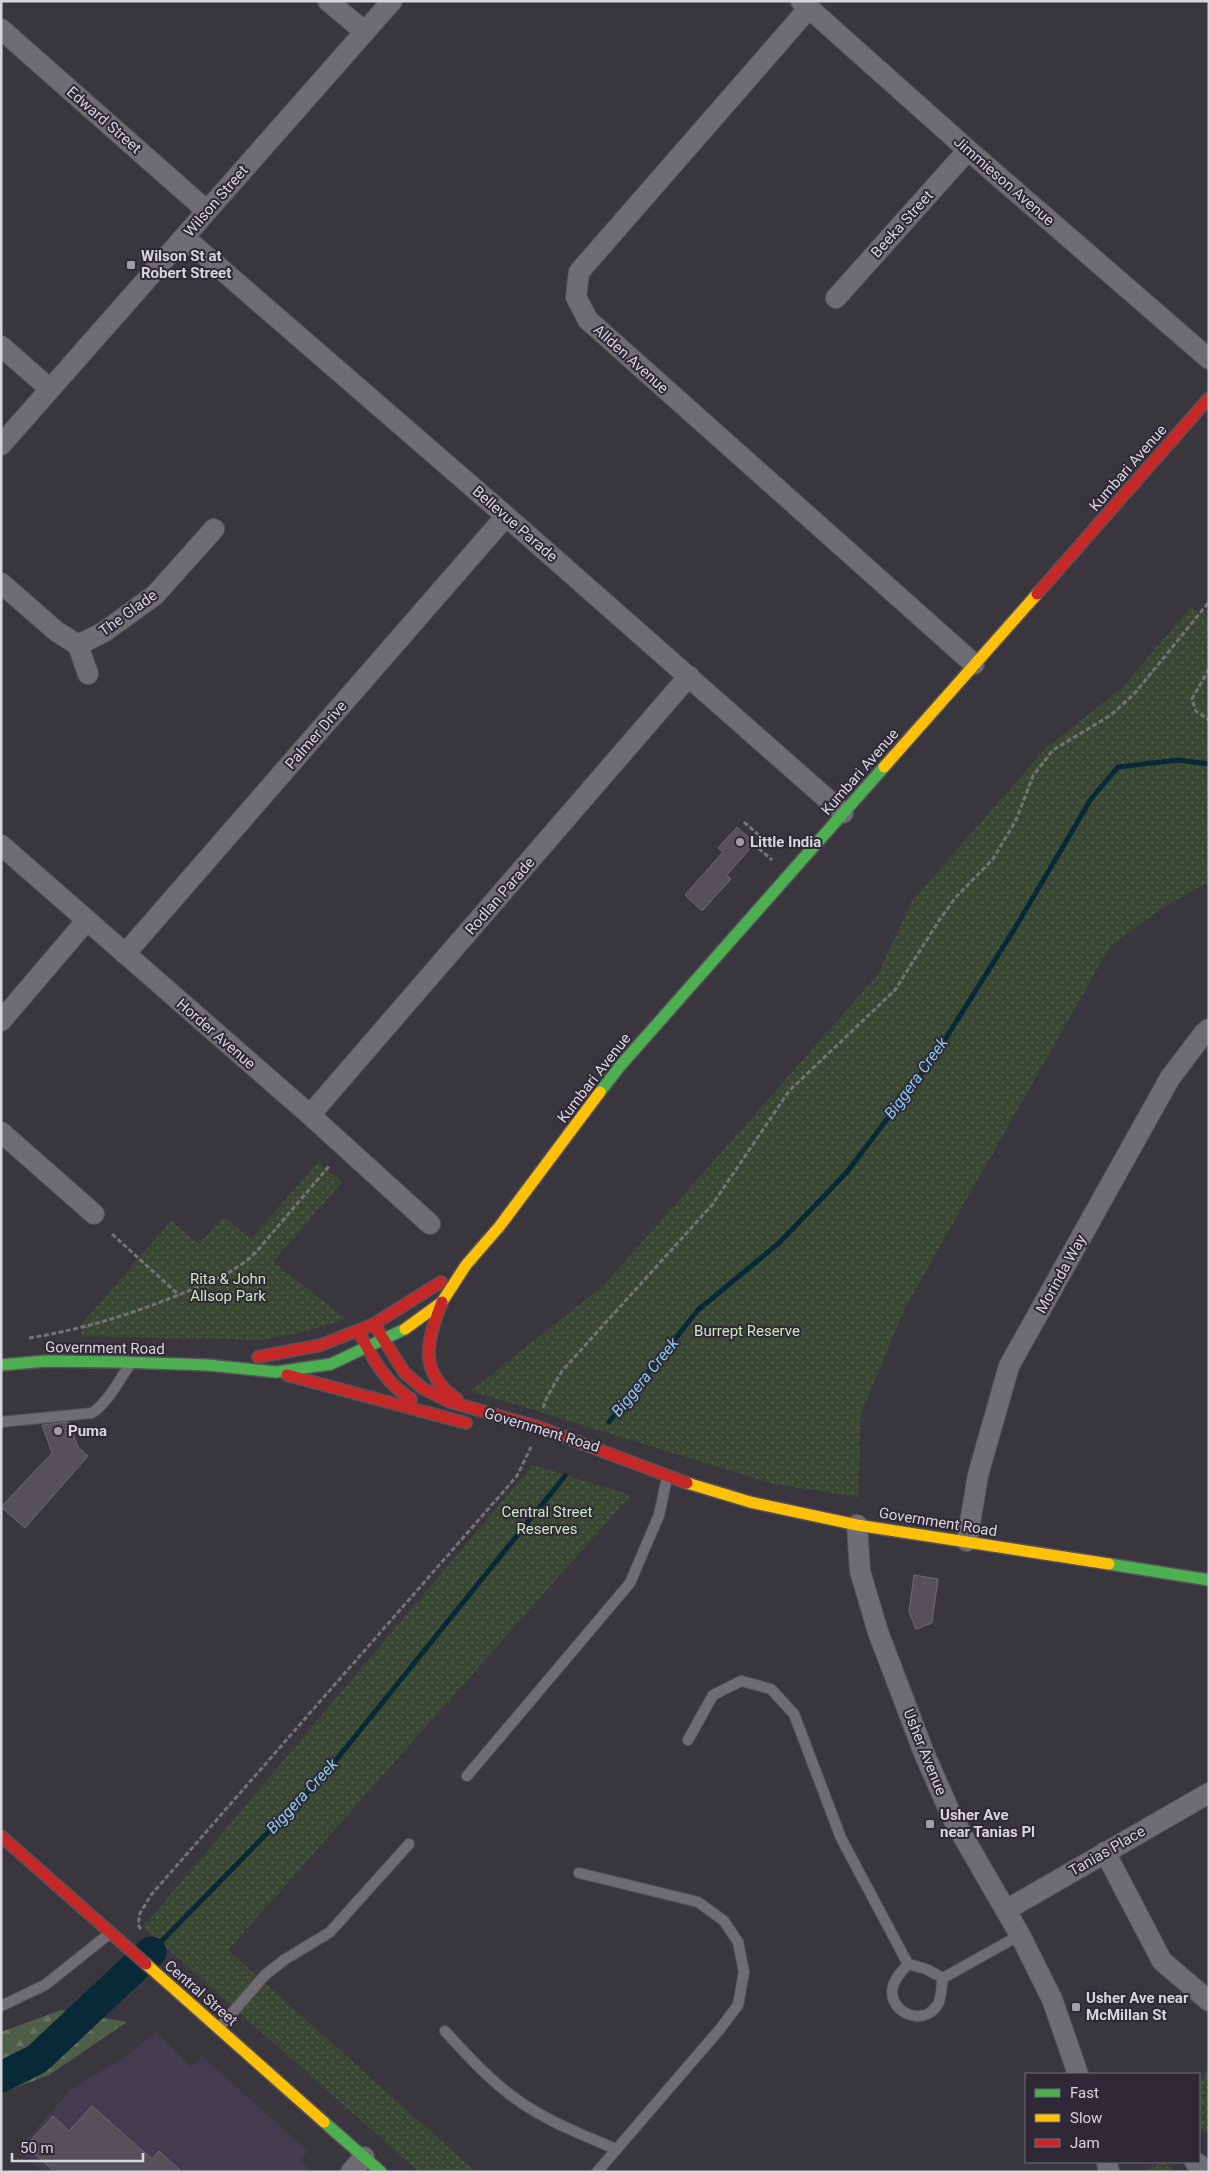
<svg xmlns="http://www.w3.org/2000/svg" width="1210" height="2173" font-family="Roboto,sans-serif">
  <defs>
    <pattern id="forest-firs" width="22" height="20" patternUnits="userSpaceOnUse" patternTransform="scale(1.25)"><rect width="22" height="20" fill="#4e5e47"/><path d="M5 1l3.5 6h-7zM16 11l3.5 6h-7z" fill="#677461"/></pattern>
    <pattern id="park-dots" width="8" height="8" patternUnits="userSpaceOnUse" patternTransform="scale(1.25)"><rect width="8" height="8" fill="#3a4833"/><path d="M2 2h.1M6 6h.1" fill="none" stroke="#566250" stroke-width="1.8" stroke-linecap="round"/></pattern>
  </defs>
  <rect width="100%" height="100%" fill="#3a363e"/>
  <path fill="#433b4e" d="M156,2032L191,2067L202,2056L308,2151L300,2160L311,2170L309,2172H43L18,2150L71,2089L125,2057Z"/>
  <path fill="url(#forest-firs)" d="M61,2010L127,2022L49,2075L1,2093V2032Z"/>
  <path fill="url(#park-dots)" d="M1191,607L1201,614L1209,609V882L1165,906L1110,946L905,1308L861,1414L858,1497L774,1484L471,1391L604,1285L877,976L912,901L1046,748L1122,688Z
    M318,1162L342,1182L273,1262L346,1319L306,1331L264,1340L82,1336L81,1325L171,1221L199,1244L224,1217L251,1239Z
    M533,1465L631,1495L228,1950L476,2172H419L143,1927Z
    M1209,2068V2134L1199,2127V2082Z
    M1163,2162L1177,2172H1142Z"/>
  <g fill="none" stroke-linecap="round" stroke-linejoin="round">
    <path stroke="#082938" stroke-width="5" d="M609,1422L698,1310L779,1243L847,1172L934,1057L1015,928L1091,799L1118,767L1178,760L1209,764
      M151,1952L324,1775L565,1476"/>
    <path stroke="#082938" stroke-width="31" d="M1,2077L37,2059L151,1952"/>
  </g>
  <path fill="#55505a" stroke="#6c696f" d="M737,827L755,843L727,875L731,879L702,911L685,895L723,852L718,848Z
    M69,1422L78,1447L88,1456L25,1528L1,1507L52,1453L42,1425Z
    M914,1575L938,1579L932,1623L916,1629L909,1612Z
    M92,2106L152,2159L159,2151L182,2172H55L26,2146L53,2116L69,2131Z"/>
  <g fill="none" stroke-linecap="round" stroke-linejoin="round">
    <g stroke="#565259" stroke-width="12">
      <path id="lane" d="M1,1422L92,1413C108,1402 118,1382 129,1366
        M688,1740L713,1695L741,1681L771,1689L794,1714L841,1838L908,1964L926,1969L943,1978
        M467,1776L630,1583L659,1515L667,1478
        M579,1873L698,1902L724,1921L738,1942L744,1972L738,2005L720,2029L597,2172
        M908,1964C903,1970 897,1976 894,1983C883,2010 923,2030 938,2004C942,1997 941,1986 943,1978L1020,1935
        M1,2006L45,1985L109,1934
        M219,2028L265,1975L284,1960L330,1932L409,1844
        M445,2031C465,2053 485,2075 508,2093C539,2118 580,2134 616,2149"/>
    </g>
    <g stroke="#565259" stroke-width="22">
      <path id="street" d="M328,1L365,32
        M801,1L968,150L1209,359
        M809,8L579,272L576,297L588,320L974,664
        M1,29L207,211
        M184,237L506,516L843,813
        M836,298L968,150
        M1,346L50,389
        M1,445L392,1
        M1,583L56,631L78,645L88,674
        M78,645L104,632L155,595L214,529
        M1,845L310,1115L430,1224
        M125,954L506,516
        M1,1021L87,920
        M310,1115L689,676
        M1,1132L94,1214
        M857,1525L860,1571L878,1632L924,1753L953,1819L1020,1935L1052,1999L1078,2074
        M967,1541L978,1475L1009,1366L1170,1078L1204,1033L1209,1029
        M1105,1852L1162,1961L1209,2001
        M1006,1910L1209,1793
        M1107,2162L1109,2172
        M1195,2162L1209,2171
        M351,2172L364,2157"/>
    </g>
    <g stroke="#565259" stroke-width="14">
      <path id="fast" d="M600,1092L620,1066L884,767
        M1,1365L46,1361L121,1362L208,1365L276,1372L331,1364L405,1329
        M1109,1564L1209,1580
        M324,2122L381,2172"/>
    </g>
    <g stroke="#565259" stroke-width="14">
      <path id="slow" d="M884,767L1037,594
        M405,1329L442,1302L466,1265L499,1227L600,1092
        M687,1483L750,1502L857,1525L1109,1564
        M146,1964L324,2122"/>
    </g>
    <g stroke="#565259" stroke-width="14">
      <path id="jam" d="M1037,594L1209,398
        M442,1302C427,1341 417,1372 457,1399
        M375,1326L404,1372L422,1388L450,1402L538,1427L687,1483
        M361,1336C374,1361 387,1384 411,1399
        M258,1357L321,1345L374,1324L441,1282
        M287,1375L466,1423
        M1,1836L146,1964"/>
    </g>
    <path stroke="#757277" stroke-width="3" stroke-dasharray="5 2.5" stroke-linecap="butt" d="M1209,669L1192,699L1196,711L1209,720
      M744,822L762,838L756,846L772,860
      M112,1234L179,1295
      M29,1338C84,1329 129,1315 181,1294C208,1283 237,1272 257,1251L330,1165
      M543,1408L547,1397L562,1371L712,1205L789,1091L895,990L940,919L957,896L993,859L1016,820L1033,776L1053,750L1111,715L1135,693L1209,602
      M141,1929L138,1925L140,1913L151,1895L517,1476L531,1447"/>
    <use href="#lane" stroke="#706c73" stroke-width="10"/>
    <use href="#street" stroke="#706c73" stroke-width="20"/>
    <use href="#fast" stroke="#4caf50" stroke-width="11"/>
    <use href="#slow" stroke="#ffc107" stroke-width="11"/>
    <use href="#jam" stroke="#c62828" stroke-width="11"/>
  </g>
  <g fill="#a19da6" stroke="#2f2937" stroke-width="2">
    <rect x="126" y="260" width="10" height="10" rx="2.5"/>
    <circle cx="740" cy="842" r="5"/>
    <circle cx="58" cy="1431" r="5"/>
    <rect x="925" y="1819" width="10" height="10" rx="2.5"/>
    <rect x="1071" y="2002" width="10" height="10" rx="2.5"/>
  </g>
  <g text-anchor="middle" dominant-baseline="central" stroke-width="4" stroke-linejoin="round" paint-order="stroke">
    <g font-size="15" fill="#d9d5de" stroke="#2f2937">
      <text transform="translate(104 120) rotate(41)">Edward Street</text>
      <text transform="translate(1004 181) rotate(41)">Jimmieson Avenue</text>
      <text transform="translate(216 201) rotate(-49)">Wilson Street</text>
      <text transform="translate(902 224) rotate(-48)">Beeka Street</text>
      <text transform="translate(631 359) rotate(42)">Allden Avenue</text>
      <text transform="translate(1128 468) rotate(-49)">Kumbari Avenue</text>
      <text transform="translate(515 524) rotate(41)">Bellevue Parade</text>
      <text transform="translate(128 613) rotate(-36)">The Glade</text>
      <text transform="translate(316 735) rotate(-49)">Palmer Drive</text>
      <text transform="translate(860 772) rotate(-49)">Kumbari Avenue</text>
      <text transform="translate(500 896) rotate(-49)">Rodlan Parade</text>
      <text transform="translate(216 1034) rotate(41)">Horder Avenue</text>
      <text transform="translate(594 1078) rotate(-52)">Kumbari Avenue</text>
      <text transform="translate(1061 1274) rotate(-61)">Morinda Way</text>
      <text transform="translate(105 1348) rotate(1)">Government Road</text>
      <text transform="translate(542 1430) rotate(17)">Government Road</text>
      <text transform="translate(938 1522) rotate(9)">Government Road</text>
      <text transform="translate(925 1752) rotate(68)">Usher Avenue</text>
      <text transform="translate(1107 1851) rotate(-30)">Tanias Place</text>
      <text transform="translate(201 1993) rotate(41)">Central Street</text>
    </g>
    <g font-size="15" font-weight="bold" fill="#d9d5de" stroke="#2f2937" text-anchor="start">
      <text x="141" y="256">Wilson St at<tspan x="141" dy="17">Robert Street</tspan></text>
      <text x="750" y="842">Little India</text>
      <text x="68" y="1431">Puma</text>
      <text x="940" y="1815">Usher Ave<tspan x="940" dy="17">near Tanias Pl</tspan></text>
      <text x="1086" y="1998">Usher Ave near<tspan x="1086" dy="17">McMillan St</tspan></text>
    </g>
    <g font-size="15" fill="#c8ebb7" stroke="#2f2937">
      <text x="228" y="1279">Rita &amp; John<tspan x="228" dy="17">Allsop Park</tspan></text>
      <text x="747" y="1331">Burrept Reserve</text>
      <text x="547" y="1512">Central Street<tspan x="547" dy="17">Reserves</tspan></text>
    </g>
    <g font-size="16" font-style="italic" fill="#8ac9e9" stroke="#2f2937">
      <text transform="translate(916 1078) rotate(-54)">Biggera Creek</text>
      <text transform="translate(645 1377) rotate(-51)">Biggera Creek</text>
      <text transform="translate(302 1796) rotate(-47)">Biggera Creek</text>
    </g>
  </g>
  <rect width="1210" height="2173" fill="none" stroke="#d9d5de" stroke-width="5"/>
  <rect x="1025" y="2073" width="175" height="90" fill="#2f2937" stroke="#736e7a"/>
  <rect x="1035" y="2089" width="25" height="8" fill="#4caf50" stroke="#736e7a"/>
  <text x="1070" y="2098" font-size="15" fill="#d9d5de">Fast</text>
  <rect x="1035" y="2114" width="25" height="8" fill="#ffc107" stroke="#736e7a"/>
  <text x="1070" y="2123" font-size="15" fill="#d9d5de">Slow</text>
  <rect x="1035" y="2139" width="25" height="8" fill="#c62828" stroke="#736e7a"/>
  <text x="1070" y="2148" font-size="15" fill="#d9d5de">Jam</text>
  <path d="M12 2153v8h131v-8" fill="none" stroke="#d9d5de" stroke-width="2.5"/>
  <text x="20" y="2153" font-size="15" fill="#d9d5de" stroke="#2f2937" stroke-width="4" paint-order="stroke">50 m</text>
</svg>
